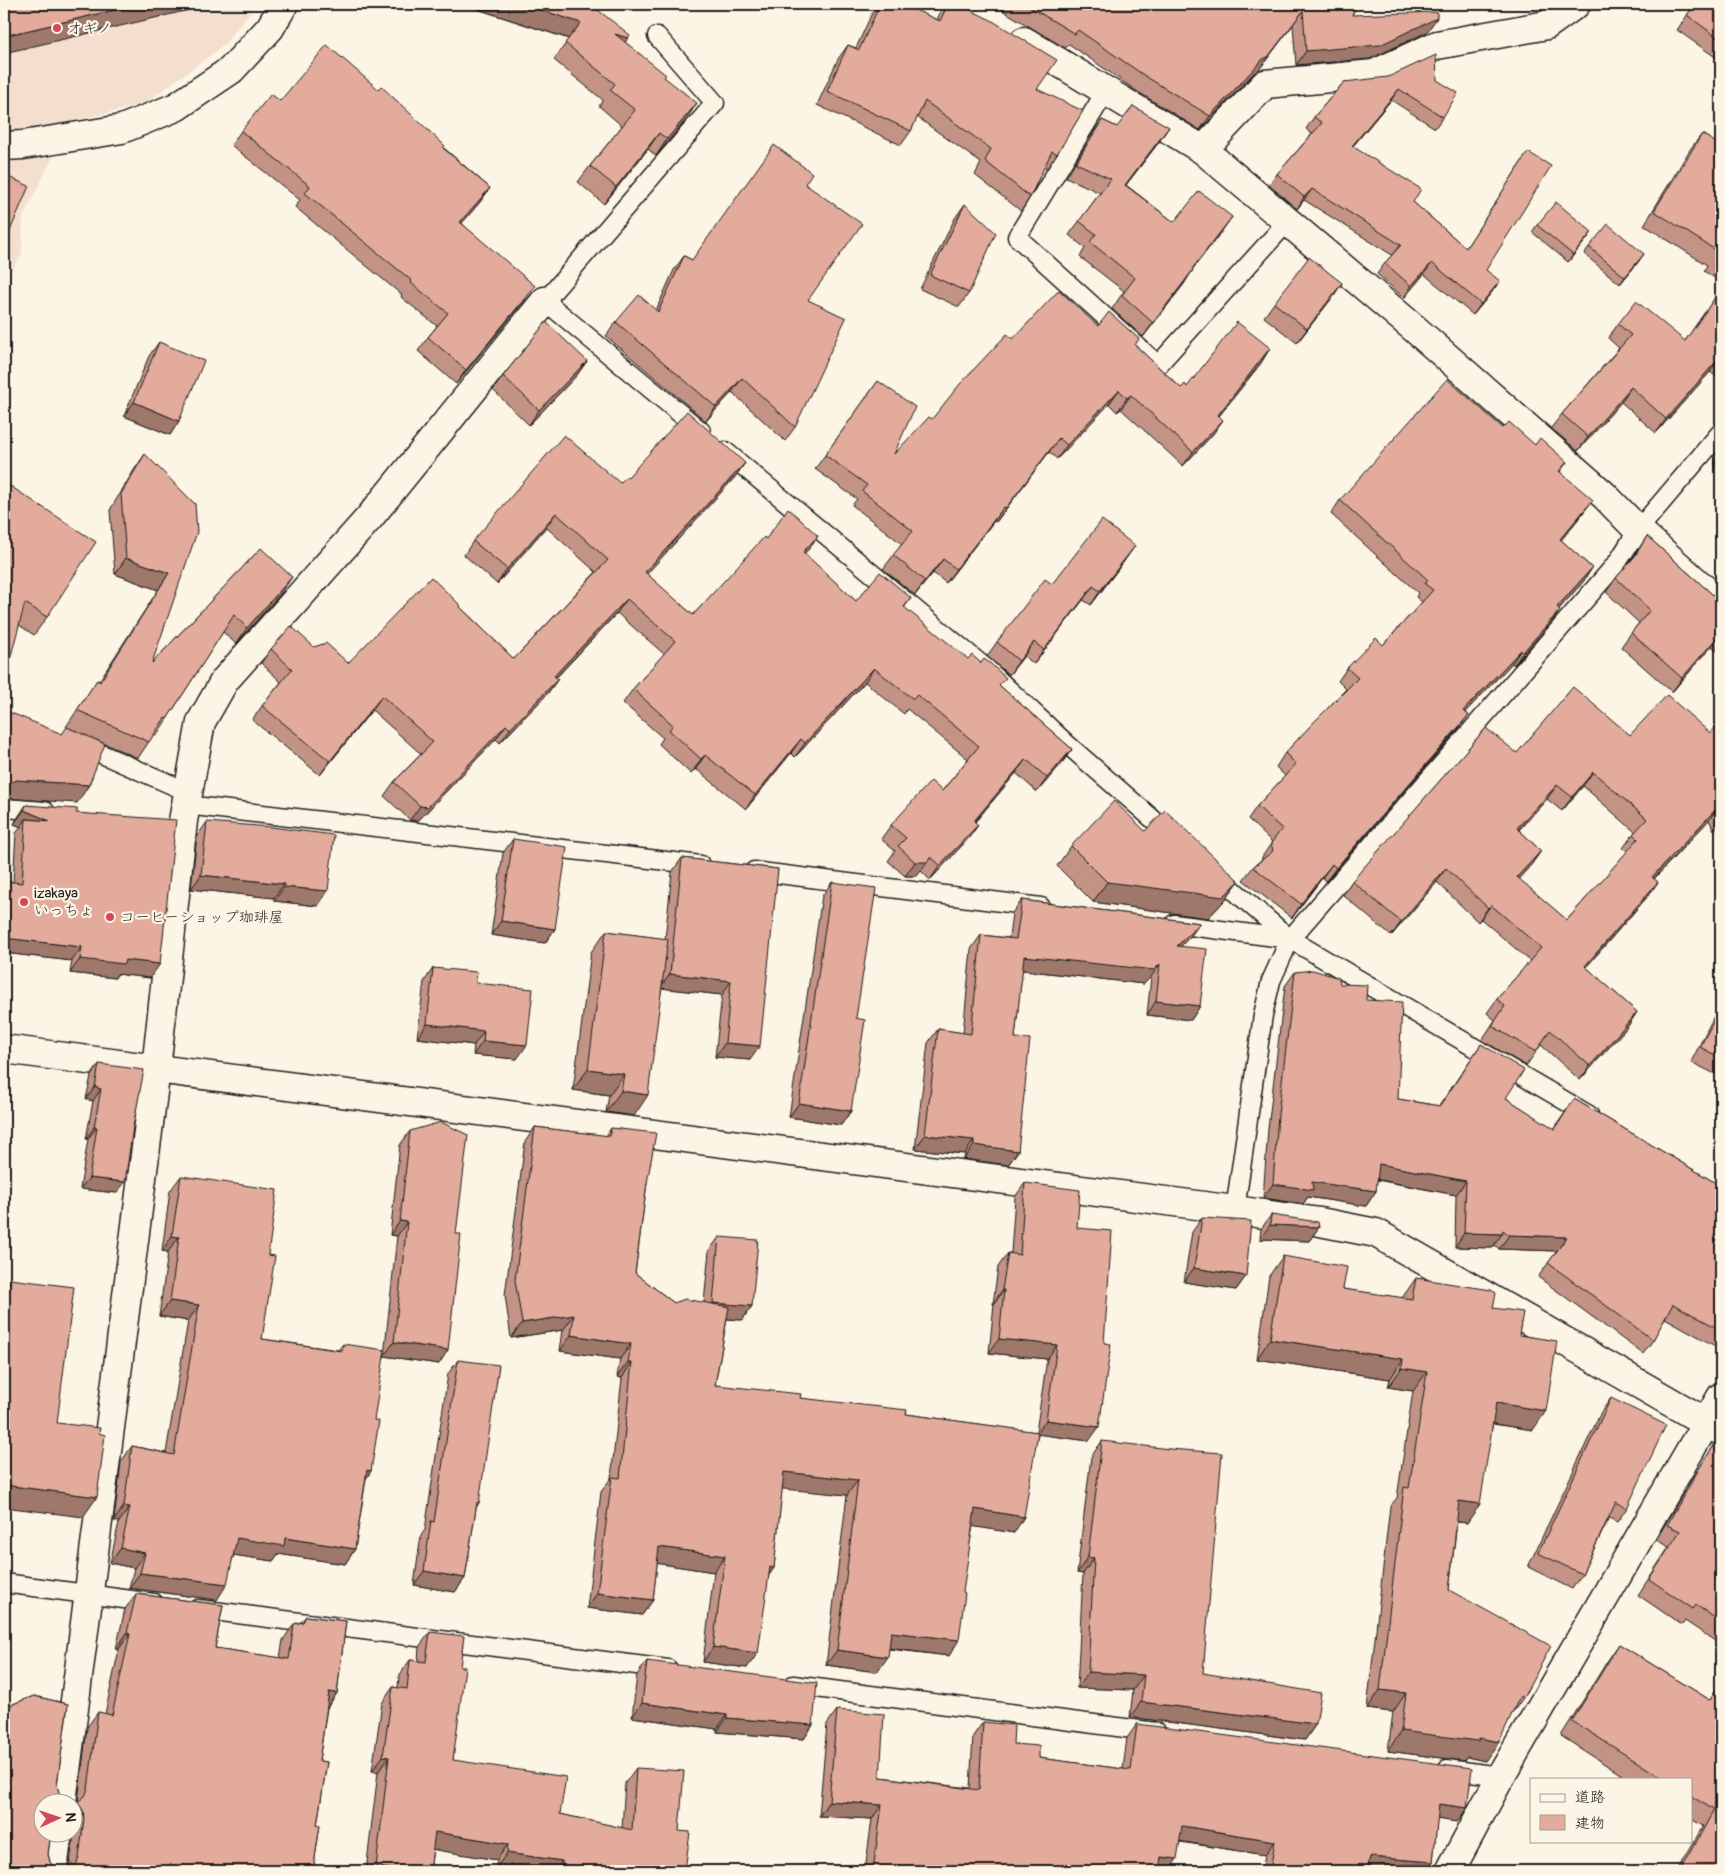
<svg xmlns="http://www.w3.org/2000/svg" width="1725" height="1875" font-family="Pangolin,'Klee One',sans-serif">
  <rect width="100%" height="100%" fill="#fcf5e5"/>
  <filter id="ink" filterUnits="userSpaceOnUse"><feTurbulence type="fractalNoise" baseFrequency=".02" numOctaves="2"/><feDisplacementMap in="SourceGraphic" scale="10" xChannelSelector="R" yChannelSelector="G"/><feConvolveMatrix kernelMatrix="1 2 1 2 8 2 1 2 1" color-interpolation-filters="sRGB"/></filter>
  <g filter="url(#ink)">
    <path fill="#f4dfcf" d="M4,4H257L223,46L144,104L47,128L54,155L23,217L22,254L4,284Z"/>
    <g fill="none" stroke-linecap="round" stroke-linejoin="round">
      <g stroke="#1c1c1c" stroke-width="21">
        <path id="lane" d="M657,36L715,103L545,301L701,431
          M1106,91L1017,237L1158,365L1288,221
          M725,451L988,670L1068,745L1171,835
          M81,745L188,792
          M186,805L701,865
          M4,808L45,811
          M754,871L1041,907
          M1215,874L1290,939L1589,1115
          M1174,924L1290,939
          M1235,1210L1263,1015L1271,981L1290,939L1617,563L1638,530L1721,432
          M4,1583L154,1603
          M198,1609L668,1669
          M793,1685L1156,1732
          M1447,1769L1501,1776"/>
      </g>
      <g stroke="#1c1c1c" stroke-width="31">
        <path id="street" d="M1024,41L1203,150L1265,84L1374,74L1437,45L1547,25L1576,4
          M4,146L23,145L122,129L176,107L231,70L270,28L284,4
          M1203,150L1415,329L1605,496L1638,530L1721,604
          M4,1049L1235,1210L1320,1222L1376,1233L1721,1431
          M62,1802L156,1069L183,821L201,722L225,680L370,517L545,301
          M53,1871L58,1832
          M1450,1871L1501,1776L1721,1397"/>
      </g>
      <use href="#lane" stroke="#fcf5e5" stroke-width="18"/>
      <use href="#street" stroke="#fcf5e5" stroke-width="28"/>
    </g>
    <path fill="#c39385" stroke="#1c1c1c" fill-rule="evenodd" d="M462,4H590L625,42L664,77L686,120L656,156L648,149L604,204L578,182L590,166L622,126L599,106L603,100L554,60L569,39Z
      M878,4H902L937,20L941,10L946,4H958L1037,89L1057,154L1047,168L1044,167L1030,197L1021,211L975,175L981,163L917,117L911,131L901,145L817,105L838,59L848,45L856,48L874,9Z
      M991,4H1357L1352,15L1427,32L1370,59L1296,65L1293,25L1258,71L1254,73L1200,130L1135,90L1069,44L1065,48L997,7Z
      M1695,4H1721V61L1677,30Z
      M1437,80L1443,117L1435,128L1391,100L1353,146L1413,202L1466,248L1528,152L1486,270L1492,292L1473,315L1424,274L1404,298L1377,274L1385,263L1392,255L1304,200L1297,209L1269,185L1277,174L1312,134L1306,129L1314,117L1344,82Z
      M280,101L444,148L490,188L480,202L462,223L525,300L456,384L418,351L428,337L437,326L401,297L402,295L295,207L300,200L231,145L241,131Z
      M1102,120L1117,127L1159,142L1126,185L1174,222L1222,231L1192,269L1184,284L1143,337L1112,309L1124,291L1080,257L1085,248L1069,235L1100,193L1066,177L1092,134Z
      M1702,134L1721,146V282L1704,271L1707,265L1644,225L1691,148Z
      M805,184L808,300L795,427L785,441L732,392L706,421L606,336L616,322L656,310L674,270L684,256L692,260Z
      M965,204L969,293L959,307L920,289L955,218Z
      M1537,225L1592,232L1568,262L1532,232Z
      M1589,247L1639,261L1620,284L1584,254Z
      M1342,283L1297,343L1264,317L1274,303Z
      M1721,289V380L1710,372L1656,433L1621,402L1578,451L1551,428L1562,414L1619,348L1608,338L1618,324L1685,341Z
      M1098,326L1135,345L1181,388L1187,387L1270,348L1261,363L1219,416L1213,434L1183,466L1121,409L1117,412L1109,404L1057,459L1049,452L996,522L994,521L946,583L933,573L915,595L883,569L902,544L852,505L857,499L815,469L878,381L894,454L932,419L1013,339Z
      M159,342L179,421L170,435L124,416L149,356Z
      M587,361L577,375L529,425L493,390L503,376Z
      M1503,428L1567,462L1560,472L1583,513L1561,540L1592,568L1583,582L1559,609L1560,610L1551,623L1514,665L1512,663L1465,712L1459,728L1326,881L1322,878L1292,918L1243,880L1253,867L1262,859V857L1272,842L1248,819L1257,806L1285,776L1276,767L1285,753L1346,689L1338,681L1347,668L1383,645L1422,602L1416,597L1418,593L1331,514L1340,500Z
      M145,454L195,504L152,663L261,548L281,593L236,644L223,632L167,719L156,736L154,734L138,758L66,727L97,680L99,681L158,590L115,574L110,510L134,470Z
      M1721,455V469L1715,464Z
      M745,463L735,477L646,574L693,615L766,539L808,550L804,554L856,601L911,598L904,608L1000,686L1072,749L1062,763L1037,792L1016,773L975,822L978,825L968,839L930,880L921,871L917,876H905L888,861L895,851L881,839L891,825L942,791L968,759L907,709L904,714L865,682L795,757L791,753L746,809L696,769L691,774L659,744L663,738L623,703L633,689L664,654L617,613L556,678L548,693L500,743L496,739L418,821L410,820L384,796L394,782L421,754L372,710L320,775L252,720L262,706L281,682L261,663L271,649L314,647L348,663L460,607L514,659L596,572L546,527L497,584L464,555L473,541L620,483L628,477Z
      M4,482L47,617L34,635L19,625Z
      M1647,536L1721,602V655L1712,646L1672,692L1621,647L1631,633L1639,623L1606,592L1616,578L1632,559Z
      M1125,560L1091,605L1083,600L1034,664L1024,656L1009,675L987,656L997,642L1052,584Z
      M1721,720V821L1714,830L1709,820L1654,879L1658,882L1648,896L1586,967L1637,1012L1628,1026L1580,1080L1541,1045L1526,1066L1482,1040L1495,1020L1487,1013L1497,999L1530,961L1481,919L1478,922L1437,882L1391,936L1343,895L1352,881L1517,753L1630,735L1710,733ZM1583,786L1635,832L1623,848L1627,852L1567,920L1518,879L1531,865L1541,851L1519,830L1547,799L1562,811Z
      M26,805L76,813L150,978L117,974L115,978L70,973L72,961L4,953V881L13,882L16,833L21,827L14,824L16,820Z
      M207,822L318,906L274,901V898L191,889L197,836Z
      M1145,831L1239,881L1224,901L1208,918L1093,902L1057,866L1071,846Z
      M513,839L555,929L545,943L491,935L503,853Z
      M682,858L778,869L750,1060L715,1057L722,995L662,988L634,1116L606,1112L609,1095L573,1090L591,952L606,931L665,939L672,872Z
      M832,882L856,1018L851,1111L841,1125L789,1117L822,896Z
      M1022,900L1200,923L1190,937L1180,947L1200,1006L1191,1020L1147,1015L1151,977L1144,984L1022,970L1015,1038L1018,1151L1008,1165L964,1159L965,1154L915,1149L928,1043L938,1029L963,1033L971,949L981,935L1009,938L1012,913Z
      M433,968L476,983L517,1059L473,1055L474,1045L417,1038L424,982Z
      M1295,972L1340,984L1366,1000L1398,1099L1439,1106L1481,1044L1506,1098L1554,1129L1574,1099L1721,1186V1341L1717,1347L1665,1318L1653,1340L1643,1354L1538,1277L1557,1251L1499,1249L1495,1245L1492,1248L1455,1247L1456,1195L1377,1180L1376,1191L1366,1206L1308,1197L1303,1204L1263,1198L1268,1129L1285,986Z
      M1721,1002V1077L1691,1062Z
      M99,1064L133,1127L117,1193L80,1189L88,1139H86L93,1101L86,1099L91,1076Z
      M535,1127L606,1136L611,1128L647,1183L635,1273L674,1303H704L709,1251L719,1237L752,1306L742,1320L727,1319L715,1385L906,1414L1036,1432L1047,1359L989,1353L994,1304H993L998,1267L1008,1253H1011L1015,1197L1025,1183L1077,1228L1089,1441L1038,1434L1014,1533L973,1526L949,1656L889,1649L877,1672L826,1665L847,1495L782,1488L774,1568L769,1575L747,1668L703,1662L714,1572L657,1563L653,1600L642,1615L587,1608L601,1492L611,1478L622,1378L617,1377L620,1359L560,1351L563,1330L511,1338L505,1295L525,1142Z
      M410,1131L439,1364L384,1356L397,1236L390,1235L400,1145Z
      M181,1176L268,1255L262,1339L338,1350L343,1344L374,1420L371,1471L366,1479L355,1549L345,1564L278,1554L273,1561L234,1555L217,1600L129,1588L134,1568L110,1563L119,1522L114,1521L121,1462L132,1446L166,1453L188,1321L159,1316L168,1252L162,1251L170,1191Z
      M1271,1215L1319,1227L1309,1241L1260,1239L1261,1229Z
      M1202,1218L1246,1276L1236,1290L1184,1282L1192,1232Z
      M1283,1256L1343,1289L1402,1298L1416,1278L1493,1308L1519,1335L1533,1430L1493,1424L1467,1523L1457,1522L1449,1590L1523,1698L1511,1715L1485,1761L1467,1757L1465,1761L1388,1751L1393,1712L1367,1709L1390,1506L1397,1498L1413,1391L1388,1387L1390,1379L1257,1359L1269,1276Z
      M458,1360L479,1503L476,1508L465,1578L455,1592L414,1585L421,1535L425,1530L448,1374Z
      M1611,1398L1627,1508L1617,1522L1609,1518L1582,1574L1572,1589L1528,1567L1601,1412Z
      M1721,1435V1645L1685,1621L1682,1625L1638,1595L1669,1547L1656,1540L1689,1483Z
      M1102,1441L1203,1673L1316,1724L1305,1740L1130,1717L1133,1690L1077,1688L1083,1574L1077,1573L1091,1457Z
      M136,1594L223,1605L215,1648L280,1658L283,1640L294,1624L301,1622L306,1616L346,1621L337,1693L327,1708L319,1761L327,1762L317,1825H320L313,1871H4V1708L5,1707L34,1696L68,1704L57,1785L59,1793L63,1798L69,1801L68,1802H42V1832H51L48,1854L50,1862L55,1868L62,1871L69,1870L74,1834L72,1828V1802L78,1801L87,1727L98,1712L105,1714L119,1649H116L125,1609Z
      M430,1632L460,1667L453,1760L560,1814L622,1828L625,1783L636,1768L679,1831L685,1871H515L496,1868L497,1860L433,1849L430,1871H366L378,1772L372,1771L382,1703L393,1687L398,1688L399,1676L410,1660L418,1661L419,1647Z
      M1619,1644L1710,1700L1721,1682V1871H1677L1703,1826L1691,1819V1779H1628L1561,1736L1608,1660Z
      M647,1661L813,1725L804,1739L717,1732V1729L632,1717L637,1675Z
      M837,1710L880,1777L970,1788L973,1736L983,1722L1013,1744L1039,1758L1123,1769L1127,1738L1137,1724L1467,1808L1457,1822L1437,1819L1433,1862L1427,1871H1262L1265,1855L1180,1842L1169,1871H865L872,1819L819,1816L827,1724Z"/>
    <path fill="#9f786c" stroke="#1c1c1c" d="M140,4H215L4,53V36Z
      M462,4H523L581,23L570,39Z
      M1303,11L1258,71L1254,73L1200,130L1210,116Z
      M1437,18L1427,32L1370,59L1296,65L1306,51Z
      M615,34L628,38L616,55Z
      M1399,89L1391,100L1344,157L1352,146Z
      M697,103L686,120L656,156L667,139Z
      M1169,127L1159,142L1115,199L1125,185Z
      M659,133L648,149L604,204L616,187Z
      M490,188L480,202L451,236L460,222Z
      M1312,189L1304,200L1297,209L1304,197Z
      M1232,217L1222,231L1182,283L1192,269Z
      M1592,232L1587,239L1568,262L1573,255Z
      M1644,254L1639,261L1620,284L1625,277Z
      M1432,263L1424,274L1404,298L1411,286Z
      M1193,270L1184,284L1143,337L1153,323Z
      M1500,281L1492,292L1473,315L1481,304Z
      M1342,283L1333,297L1297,343L1307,329Z
      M535,286L525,300L456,384L466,370Z
      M1270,348L1261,363L1208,430L1218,415Z
      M1720,357L1710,372L1656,433L1666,419Z
      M587,361L577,375L529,425L539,410Z
      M742,378L732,392L706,421L716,407Z
      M1631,387L1621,402L1578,451L1588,437Z
      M1119,390L1109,404L1057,459L1067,445Z
      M1131,395L1121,409L1117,412L1127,398Z
      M134,402L179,421L170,435L124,416Z
      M1223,420L1213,434L1183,466L1193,452Z
      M1059,438L1049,452L996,522L1006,508Z
      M745,463L735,477L635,587L645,572Z
      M1593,500L1583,513L1551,553L1560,539Z
      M1004,507L994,521L946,583L956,569Z
      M556,513L546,527L497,584L507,569Z
      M818,536L808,550L793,566L803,552Z
      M1135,546L1125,560L1091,605L1100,591Z
      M126,558L169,573L158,590L115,574Z
      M943,559L933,573L915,595L925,581Z
      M1592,568L1583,582L1548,621L1557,607Z
      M292,577L281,593L236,644L247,628Z
      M1093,586L1083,600L1034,664L1044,650Z
      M627,599L617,613L544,690L554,676Z
      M1560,610L1551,623L1514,665L1523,652Z
      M1721,633L1712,646L1672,692L1682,678Z
      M1034,642L1024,656L1009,675L1019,661Z
      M1521,650L1512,663L1454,724L1463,711Z
      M874,668L865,682L795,757L805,743Z
      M558,679L548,693L500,743L510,729Z
      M382,696L372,710L320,775L330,761Z
      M1469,715L1459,728L1326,881L1336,868Z
      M506,725L496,739L418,821L410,820L420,806Z
      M801,739L791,753L746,809L755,795Z
      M1072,749L1062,763L1037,792L1047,778Z
      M705,755L696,769L691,774L701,759Z
      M1026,759L1016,773L964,835L974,821Z
      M1593,772L1583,786L1562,811L1572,797Z
      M17,780L89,785L77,803L4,798V781Z
      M1557,785L1547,799L1507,842L1517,828Z
      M1719,806L1709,820L1642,891L1652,877Z
      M24,810L50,821L26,819L21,827L14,824Z
      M978,825L968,839L930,880L940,865Z
      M1541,851L1531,865L1507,892L1517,877Z
      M931,857L917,876H905L915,862Z
      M1332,864L1322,878L1292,918L1301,904Z
      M1446,868L1437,882L1391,936L1401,922Z
      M201,875L284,884L274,898L191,889Z
      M1239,881L1224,901L1208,918L1093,902L1107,882Z
      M1658,882L1648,896L1575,980L1585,966Z
      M284,887L328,891L318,906L274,901Z
      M1491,905L1481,919L1478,922L1488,908Z
      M501,921L555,929L545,943L491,935Z
      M1200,923L1190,937L1167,960L1177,946Z
      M4,938L82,947L72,961L4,953Z
      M1024,956L1160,964L1151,977L1144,984L1014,969Z
      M80,959L125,960L160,964L150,978L117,974L115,978L70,973Z
      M670,974L731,981L722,995L660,988Z
      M1156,1001L1200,1006L1191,1020L1147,1015Z
      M1637,1012L1628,1026L1580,1080L1590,1066Z
      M427,1024L484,1031L474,1045L417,1038Z
      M483,1041L527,1045L517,1059L473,1055Z
      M725,1043L760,1046L750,1060L715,1057Z
      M588,1069L624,1074L609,1095L573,1090Z
      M95,1087L101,1089L93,1101L86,1099Z
      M621,1091L648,1095L634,1116L606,1112Z
      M799,1103L851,1111L841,1125L789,1117Z
      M94,1127H97L88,1139H86Z
      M925,1135L974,1140L965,1154L915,1149Z
      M974,1145L1018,1151L1008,1165L964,1159Z
      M1379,1164L1466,1181L1456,1195L1370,1178Z
      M89,1178L125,1182L117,1193L80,1189Z
      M1312,1182L1376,1191L1366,1206L1308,1197L1303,1204L1263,1198L1273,1184Z
      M400,1221L407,1222L397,1236L390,1235Z
      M1270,1225L1319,1227L1309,1241L1260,1239Z
      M1464,1233L1502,1234L1492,1248L1455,1247Z
      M1509,1235L1567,1237L1557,1251L1499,1249Z
      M172,1236L179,1237L168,1252L162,1251Z
      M1194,1268L1246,1276L1236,1290L1184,1282Z
      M1002,1290H1004L994,1304H993Z
      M170,1301L199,1305L188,1321L159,1316Z
      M713,1303L752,1306L742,1320L703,1317Z
      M574,1315L563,1330L511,1338L522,1323Z
      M571,1335L631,1344L620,1359L560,1351Z
      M999,1339L1057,1345L1047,1359L989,1353Z
      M1270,1339L1403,1359L1390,1379L1257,1359Z
      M394,1342L448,1350L439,1364L384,1356Z
      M628,1362H632L622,1378L617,1377Z
      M1402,1368L1427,1372L1413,1391L1388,1387Z
      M1496,1403L1546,1411L1533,1430L1482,1422Z
      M1046,1420L1099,1427L1089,1441L1036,1434Z
      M367,1470L371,1471L360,1486Z
      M784,1472L858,1480L847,1495L773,1488Z
      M4,1485L97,1497L83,1517L4,1507Z
      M1459,1501L1480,1504L1467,1523L1445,1520Z
      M124,1506L130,1507L119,1522L114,1521Z
      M975,1509L1024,1517L1014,1533L964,1525Z
      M237,1538H285L355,1549L345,1564L278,1554L273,1561L226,1554Z
      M659,1547L725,1556L714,1572L648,1562Z
      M121,1548L145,1553L134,1568L110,1563Z
      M1088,1557L1094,1558L1083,1574L1077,1573Z
      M770,1567L774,1568L763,1583Z
      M424,1571L465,1578L455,1592L414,1585Z
      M140,1573L227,1584L217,1600L129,1588Z
      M597,1593L653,1600L642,1615L587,1608Z
      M891,1632L959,1640L949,1656L880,1647Z
      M127,1633L130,1634L119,1649H116Z
      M713,1647L758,1653L747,1668L703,1662Z
      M837,1650L888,1657L877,1672L826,1665Z
      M1088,1672L1144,1675L1133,1690L1077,1688Z
      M1380,1690L1406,1693L1393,1712L1367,1709Z
      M329,1692L337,1693L326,1709Z
      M1141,1702L1316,1724L1305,1740L1130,1717Z
      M642,1703L727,1715L717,1729L632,1717Z
      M727,1718L813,1725L804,1739L717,1732Z
      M1401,1731L1479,1738L1499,1742L1485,1761L1467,1757L1465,1761L1388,1751Z
      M383,1756L389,1757L378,1772L372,1771Z
      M829,1801L882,1805L872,1819L819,1816Z
      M1439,1804L1467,1808L1457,1822L1429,1818Z
      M1182,1826L1275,1841L1265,1855L1172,1840Z
      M435,1832L508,1844L497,1860L424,1848Z
      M507,1853L562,1861L555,1871H515L496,1868Z
      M1161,1857L1177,1859L1169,1871H1154Z
      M1370,1857L1433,1862L1427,1871H1366Z
      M376,1867L409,1871H373Z"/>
    <path fill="#e3ab9b" stroke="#1c1c1c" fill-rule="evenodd" d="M4,4H140L4,36Z
      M523,4H590L630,35L628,38L615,34L666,75L664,77L697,103L667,139L659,133L616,187L590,166L635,110L610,90L615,84L565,43L581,23Z
      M880,4H902L940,21L948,4H958L991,20L1057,60L1037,89L1083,111L1057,154L1052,151L1030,197L985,161L991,149L925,101L911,131L827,91L848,45L859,50Z
      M1025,4H1357L1352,15L1437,12V18L1380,45L1306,51L1303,11L1268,57L1263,59L1210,116L1145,76L1078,30L1075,34Z
      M1695,4H1721V40L1687,15Z
      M327,45L378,89L381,86L445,146L443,148L490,188L460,222L535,286L466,370L428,337L448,313L411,283L412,281L305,193L310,186L241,131L271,94L280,101Z
      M1436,55L1437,80L1458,93L1443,117L1399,89L1352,146L1421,189L1413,202L1466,248L1528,152L1551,166L1486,270L1500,281L1481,304L1432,263L1411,286L1385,263L1401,245L1312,189L1304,197L1277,174L1322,123L1314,117L1344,82L1388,77Z
      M1133,106L1169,127L1125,185L1174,222L1199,191L1232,217L1192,269L1193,270L1153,323L1122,295L1135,278L1090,242L1096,234L1079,221L1111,179L1076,163L1102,120L1117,127Z
      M1702,134L1721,146V261L1714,256L1717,251L1654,211Z
      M774,145L812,173L805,184L862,224L808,300L846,318L795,427L742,378L716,407L616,322L639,295L658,312L684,256L692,260Z
      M4,175L29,186L4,245Z
      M1556,202L1592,232L1573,255L1537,225Z
      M965,204L996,233L969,293L930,275Z
      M1608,224L1644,254L1625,277L1589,247Z
      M1309,257L1342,283L1307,329L1274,303Z
      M1721,289V358L1720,357L1666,419L1631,387L1588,437L1562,414L1631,335L1618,324L1636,301L1685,341Z
      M1059,290L1098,326L1109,312L1139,339L1135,345L1181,388L1185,384L1187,387L1237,322L1270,348L1218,415L1223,420L1193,452L1131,395L1127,398L1119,390L1067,445L1059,438L1006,508L1004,507L956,569L943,559L925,581L893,555L913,531L862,491L867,485L825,455L878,381L915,407L894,454L929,417L932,419L960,384L1007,334L1013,339Z
      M546,322L587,361L539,410L503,376Z
      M159,342L204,361L179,421L134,402Z
      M1447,379L1503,428L1509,422L1535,445L1540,438L1567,462L1559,471L1593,500L1560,539L1592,568L1557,607L1560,610L1523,652L1521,650L1463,711L1469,715L1336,868L1332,864L1301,904L1253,867L1273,851L1271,843L1282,829L1257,806L1296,764L1285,753L1314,722L1358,678L1347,668L1376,638L1383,645L1433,590L1425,584L1428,580L1340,500Z
      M687,411L745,463L645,572L693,615L764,537L766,539L788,508L818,536L803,552L856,601L880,572L911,598L904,607L968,659L972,655L981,663L984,659L991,664L1006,678L999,685L1072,749L1047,778L1026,759L974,821L978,825L940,865L931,857L927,862H915L898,846L906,838L891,825L931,781L942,791L979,746L917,695L913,699L874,668L805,743L801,739L755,795L705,755L701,759L669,730L673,725L633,689L675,641L627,599L554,676L558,679L510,729L506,725L428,807L420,806L394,782L433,742L382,696L330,761L262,706L292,669L271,649L291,626L314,647L326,643L348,663L431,577L461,606L460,607L514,659L608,560L556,513L507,569L473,541L564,435L620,483L627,476L628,477Z
      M145,454L195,504L197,532L152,663L261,548L292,577L247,628L234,615L167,719L165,718L149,742L77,710L97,680L100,682L169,573L126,558L121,494Z
      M4,482L96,542L47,617L25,603L4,682Z
      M1102,520L1135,546L1100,591L1093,586L1044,650L1034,642L1019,661L997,642L1045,579L1052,584Z
      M1647,536L1721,602V633L1682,678L1631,633L1650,610L1616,578L1635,556Z
      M1573,687L1630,735L1667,695L1710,733L1721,720V811L1719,806L1652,877L1658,882L1585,966L1637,1012L1590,1066L1550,1030L1536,1052L1492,1026L1505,1006L1497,999L1541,948L1491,905L1488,908L1446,868L1401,922L1352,881L1486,728L1517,753ZM1593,772L1647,819L1633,834L1638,839L1567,920L1517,877L1541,851L1517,828L1557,785L1572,797Z
      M4,710L62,734L67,727L105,744L89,785L17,780L9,783L4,781Z
      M1114,801L1145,831L1165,810L1239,881L1223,897L1107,882L1071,846Z
      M26,805L78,809L76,813L176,820L160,964L125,960L124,964L80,959L82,947L4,938V881L22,883L26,819L50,821L24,810Z
      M207,822L271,827L334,835L328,891L284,887V884L201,875Z
      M513,839L567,847L555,929L501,921Z
      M682,858L778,869L760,1046L725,1043L731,981L670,974Z
      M832,882L876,888L856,1018L865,1020L851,1111L799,1103Z
      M1022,900L1200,923L1177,946L1207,949L1200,1006L1156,1001L1160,964L1154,970L1024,956L1015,1038L1030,1039L1018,1151L974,1145V1140L925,1135L938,1029L971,1034L981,935L1016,939Z
      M606,931L668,939L648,1095L621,1091L624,1074L588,1069Z
      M433,968L477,972L476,983L533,989L527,1045L483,1041L484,1031L427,1024Z
      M1313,970L1339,978L1340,984L1367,985L1366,1000L1402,1002L1398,1099L1440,1106L1481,1044L1524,1070L1506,1098L1555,1129L1574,1099L1721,1186V1330L1673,1304L1653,1340L1548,1263L1567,1237L1509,1235L1503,1230L1502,1234L1464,1233L1466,1181L1379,1164L1376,1191L1312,1182L1313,1190L1273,1184L1278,1115L1295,972Z
      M1721,1007V1058L1700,1047Z
      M99,1064L144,1070L133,1127L125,1182L89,1178L97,1127H94L101,1089L95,1087Z
      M441,1122L468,1135L456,1234H461L448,1350L394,1342L407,1222L400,1221L410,1131Z
      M535,1127L610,1136L611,1128L656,1133L647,1183L635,1273L674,1303L685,1299L729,1307L715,1385L801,1394L800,1398L907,1410L906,1414L1038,1432L1024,1517L975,1509L963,1592L965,1593L959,1640L891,1632L888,1657L837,1650L858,1480L784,1472L774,1568L770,1567L758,1653L713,1647L725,1556L659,1547L653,1600L597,1593L612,1477L620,1478L632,1362H628L631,1344L571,1335L574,1315L522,1323L515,1280Z
      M181,1176L277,1190L268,1255L275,1256L262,1339L342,1351L343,1344L385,1350L374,1420L379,1421L371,1471L367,1470L355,1549L285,1538L284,1546L237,1538L227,1584L140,1573L145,1553L121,1548L130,1507L124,1506L132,1446L174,1455L199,1305L170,1301L179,1237L172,1236Z
      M1025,1183L1080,1190L1077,1228L1112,1231L1104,1343L1111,1344L1099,1427L1046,1420L1057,1345L999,1339L1004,1290H1002L1008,1253L1020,1255Z
      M1271,1215L1318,1222L1319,1227L1270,1225Z
      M1202,1218L1251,1221L1246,1276L1194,1268Z
      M719,1237L758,1240L752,1306L713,1303Z
      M1283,1256L1347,1267L1343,1289L1412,1299L1416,1278L1491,1290L1496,1293L1493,1308L1523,1312L1519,1335L1557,1341L1546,1411L1496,1403L1480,1504L1459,1501L1449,1590L1551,1646L1523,1698L1520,1696L1499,1742L1479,1738L1478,1741L1401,1731L1406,1693L1380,1690L1404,1487L1409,1488L1427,1372L1402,1368L1403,1359L1270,1339Z
      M10,1279L74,1287L57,1423L100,1428L99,1433L105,1435L97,1497L4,1485V1283H10Z
      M458,1360L499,1365L479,1503L477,1502L465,1578L424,1571L431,1521L434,1522Z
      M1611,1398L1666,1425L1627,1508L1616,1502L1582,1574L1538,1553Z
      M1721,1435V1622L1696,1605L1693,1609L1649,1579L1680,1531L1667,1525L1700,1467Z
      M1102,1441L1170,1449L1222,1453L1203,1673L1321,1693L1316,1724L1141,1702L1144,1675L1088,1672L1094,1558L1088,1557Z
      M136,1594L223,1605L215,1648L289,1659L294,1624L303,1622L306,1616L346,1621L337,1693L329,1692L319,1761L327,1762L317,1825H320L313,1871H4V1709L5,1707L34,1696L68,1704L57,1785L59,1793L63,1798L69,1801L62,1802H42V1832H51L48,1854L50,1862L55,1868L62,1871L69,1870L76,1865L79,1858L84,1818L83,1810L79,1804L73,1802L79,1801L85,1796L88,1789L98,1712L112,1715L130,1634L127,1633Z
      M430,1632L464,1636L460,1667H465L453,1760L566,1777L560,1814L632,1830L636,1768L684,1771L679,1831L690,1832L685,1871H563L562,1861L507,1853L508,1844L435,1832L430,1871H409L376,1867L389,1757L383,1756L393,1687L407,1689L410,1660L426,1662Z
      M1619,1644L1710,1700L1721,1683V1871H1680L1714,1810L1691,1796V1779H1664L1572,1721Z
      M647,1661L817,1683L813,1725L727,1718V1715L642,1703Z
      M837,1710L884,1714L880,1777L979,1790L983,1722L1014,1725L1013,1744L1039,1746V1758L1131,1770L1137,1724L1472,1768L1467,1808L1439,1804L1433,1862L1370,1857L1367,1871H1270L1275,1841L1182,1826L1177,1859L1161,1857L1159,1871H873L882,1805L829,1801Z"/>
  </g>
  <g fill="#d1495b" stroke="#fcf5e5" stroke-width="2">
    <circle cx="57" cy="28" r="5"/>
    <circle cx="24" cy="902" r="5"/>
    <circle cx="110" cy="917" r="5"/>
  </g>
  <g text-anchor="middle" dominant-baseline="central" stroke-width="4.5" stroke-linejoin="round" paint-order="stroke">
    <g font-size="15" fill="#1c1c1c" stroke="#fcf5e5" text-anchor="start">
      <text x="67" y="28">オギノ</text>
      <text x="34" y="893">izakaya<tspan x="34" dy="17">いっちょ</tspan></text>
      <text x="120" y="917">コーヒーショップ珈琲屋</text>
    </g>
  </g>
  <rect width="1725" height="1875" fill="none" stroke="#fcf5e5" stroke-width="20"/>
  <rect x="10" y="10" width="1705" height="1855" fill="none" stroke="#1c1c1c" stroke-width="2" filter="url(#ink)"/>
  <rect x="1530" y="1778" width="162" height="65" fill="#fcf5e5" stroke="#a29e95"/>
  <rect x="1540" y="1794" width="25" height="8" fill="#fcf5e5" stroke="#a29e95"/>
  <text x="1575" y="1802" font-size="15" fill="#1c1c1c">道路</text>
  <rect x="1540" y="1815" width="25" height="15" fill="#e3ab9b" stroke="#a29e95"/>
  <text x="1575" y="1828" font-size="15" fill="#1c1c1c">建物</text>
  <g transform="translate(58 1818) rotate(87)"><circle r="24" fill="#fcf5e5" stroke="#a29e95"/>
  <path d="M0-4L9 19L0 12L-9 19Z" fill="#d1495b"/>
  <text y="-8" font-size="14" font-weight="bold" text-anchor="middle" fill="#1c1c1c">N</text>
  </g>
</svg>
